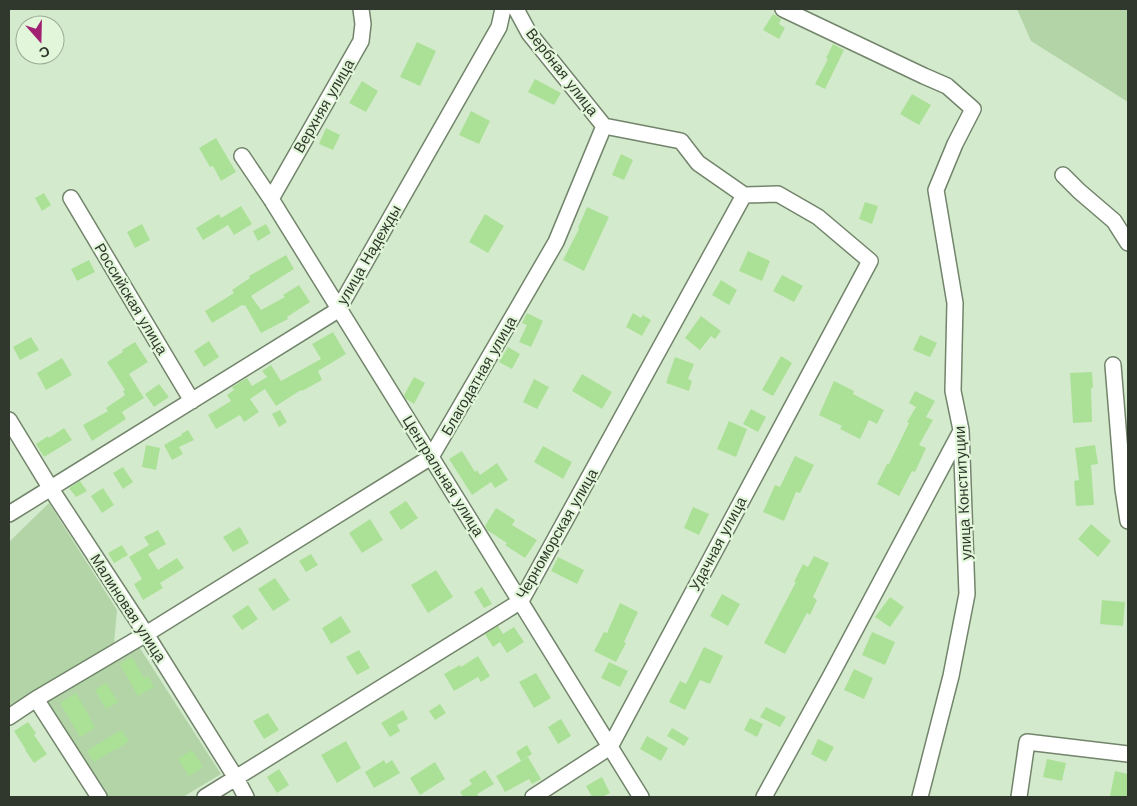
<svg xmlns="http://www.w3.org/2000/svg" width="1137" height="806" font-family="'Work Sans',sans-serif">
  <rect width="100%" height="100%" fill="#d4eacd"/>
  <path fill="#b2d4a6" d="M1017,9H1128V102L1031,41Z
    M49,503L117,610L114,643L9,707V542Z
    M134,639L221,774L183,797H106L41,701Z"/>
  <path fill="#abe197" d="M773,14L781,19L779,24L785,28L779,39L763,30Z
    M417,42L436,51L420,86L400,77Z
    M833,44L844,50L825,89L815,84L828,59L826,58Z
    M535,79L561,93L554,105L528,92Z
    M362,81L378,91L366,112L349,103Z
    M912,94L931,105L919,125L900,114Z
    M471,111L490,121L479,144L459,135Z
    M326,128L340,135L333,150L319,144Z
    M216,138L236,172L221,181L213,166L210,167L199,148Z
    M621,154L633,160L624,180L612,175Z
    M44,193L51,205L42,211L35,198Z
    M865,202L878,206L872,224L859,219Z
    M241,206L252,224L234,235L228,225L203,240L196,228L219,214L221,218Z
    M587,207L609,217L584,271L563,260L579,229L578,228Z
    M485,214L504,226L488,253L469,242Z
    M142,224L150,240L135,248L127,232Z
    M266,224L271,233L258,241L253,231Z
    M748,251L770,261L762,281L739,271Z
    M286,255L294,269L251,296L261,310L285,297L283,295L299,285L310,302L287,317L288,319L261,333L245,305L243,306L242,305L212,323L205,311L234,293L232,290L250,278L249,276Z
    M89,260L95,272L77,281L71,269Z
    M782,275L803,286L794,302L773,291Z
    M721,280L737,290L729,305L712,295Z
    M527,313L543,321L531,347L519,342L527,325L522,323Z
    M633,313L641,318L643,315L651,320L642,336L626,327Z
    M701,316L721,331L715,339L711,336L700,350L685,338Z
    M333,332L346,354L318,371L322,380L302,391L301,390L276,406L265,389L250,399L259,412L244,422L240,415L216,429L208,415L231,401L227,395L234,390L232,387L247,378L252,386L267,377L262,371L271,365L281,381L321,359L312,344Z
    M920,335L937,343L930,357L913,350Z
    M31,337L39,350L20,360L13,347Z
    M209,341L219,357L204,367L194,351Z
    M135,342L148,362L129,374L144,398L122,412L126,419L92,441L83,425L108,411L106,408L125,395L123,391L125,390L107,362L123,352L122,350Z
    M508,347L520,354L512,369L499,362Z
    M781,356L792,363L773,396L762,390Z
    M675,357L694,364L688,379L692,381L689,391L666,383Z
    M62,358L72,375L46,390L37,373Z
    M1092,372L1093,388H1091L1092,422L1073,423L1070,373Z
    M582,374L612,392L602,409L572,391Z
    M414,377L425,383L414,404L406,399L404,395Z
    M534,379L549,387L537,409L523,402Z
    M834,381L854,391L853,394L884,410L877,424L869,420L860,439L840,429L842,426L819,415Z
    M159,384L169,397L154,407L145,394Z
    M915,391L935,401L926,417L933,420L919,445L926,448L915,472L912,471L899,496L877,484L887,464H889L909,423L907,422L916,407L909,403Z
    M751,409L766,417L758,432L743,424Z
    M280,410L287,422L279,427L272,414Z
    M729,421L747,429L736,457L717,449Z
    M64,428L72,440L44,457L36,444L48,436L49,438Z
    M188,430L194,440L179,447L183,454L172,460L164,445L182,435L181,434Z
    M146,445L160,448L156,470L142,467Z
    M1095,445L1098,464L1091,465L1094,505L1076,506L1074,481L1079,480L1075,448Z
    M543,446L572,462L563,479L534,462Z
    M462,451L475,472L477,470L480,475L497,463L508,480L495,488L491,482L472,495L449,459Z
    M795,456L814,465L800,493L796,492L784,521L763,512L775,485L780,487Z
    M123,467L133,482L123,489L113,473Z
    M80,481L87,491L76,497L69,488Z
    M103,488L114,505L102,513L91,496Z
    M406,501L418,518L401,530L389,512Z
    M693,507L709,514L699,535L684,528Z
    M496,508L515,520L512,525L537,540L525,558L505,545L507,543L487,530L485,526Z
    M370,519L383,540L362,553L349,533Z
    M1091,524L1111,541L1098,557L1078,539Z
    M240,527L249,543L233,552L223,537Z
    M158,530L166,544L148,554L158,570L177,558L184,568L160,583L163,588L143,600L134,584L142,579L129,557L149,545L144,537Z
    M122,545L128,555L114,563L108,553Z
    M311,554L318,565L306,572L299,561Z
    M814,556L829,563L813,597L817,600L810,615L807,613L785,654L764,643L796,582H794L803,564L808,567Z
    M558,557L584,570L577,584L551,571Z
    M436,570L453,597L428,613L411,585Z
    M275,578L290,600L273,611L258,589Z
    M482,587L492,604L484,608L474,592Z
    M722,594L740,604L728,626L710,616Z
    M890,597L904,607L890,627L875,617Z
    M1102,600L1125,602L1123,626L1100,624Z
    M620,603L638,612L624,642L626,643L616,662L594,651L604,632L607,633Z
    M248,605L258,619L242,630L232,616Z
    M341,616L351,632L331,644L322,628Z
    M498,626L503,634L514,627L524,642L507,653L500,642L493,647L485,634Z
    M872,632L895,642L885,665L862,655Z
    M704,647L723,656L710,684L700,680L685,710L669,702L680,681L686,684Z
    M359,650L370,668L357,675L346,657Z
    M478,656L490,676L481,682L478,677L454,691L444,674L460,665L461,667Z
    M132,657L144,678L148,676L154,687L138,696L120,664Z
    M609,662L628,671L620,687L601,678Z
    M854,669L873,678L864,699L844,690Z
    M536,673L551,698L534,708L519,682Z
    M106,683L118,702L106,709L95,690Z
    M76,693L84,707L95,728L80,737L60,703Z
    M440,704L446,713L435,720L429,711Z
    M766,707L786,717L780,727L760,717Z
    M403,710L408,719L397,725L400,731L390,737L381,723Z
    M268,713L279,730L264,739L253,721Z
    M750,718L763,724L757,737L744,730Z
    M561,719L571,736L558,744L548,727Z
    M28,722L36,733L34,735L47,754L34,763L25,750H26L14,731Z
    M672,728L689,738L684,746L667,736Z
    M121,730L129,741L116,750L115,749L94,762L87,751Z
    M647,736L668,748L661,761L640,749Z
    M818,739L834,747L826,762L811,754Z
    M346,741L361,768L337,783L321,755Z
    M527,745L532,754L521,761L516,752Z
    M192,750L203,767L189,776L178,759Z
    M528,757L541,779L532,784L529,779L505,792L496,776Z
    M1047,759L1066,763L1062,781L1043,777Z
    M384,760L386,764L392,760L400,773L374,788L365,772Z
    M435,762L445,779L420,795L410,778Z
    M279,769L289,785L277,793L267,777Z
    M485,770L494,784L477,794L479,797H463L460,792L472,784L469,780Z
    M1115,771L1128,774V797L1110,796Z
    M602,777L610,793L602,797H592L586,786Z"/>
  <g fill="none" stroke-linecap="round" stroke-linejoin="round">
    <g stroke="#72856b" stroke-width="18">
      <path id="minor" d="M516,9L529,33L604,126L681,141L698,163L744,195L778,194L818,217L870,261L610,747L533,797
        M783,9L924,76L947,86L973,109L955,144L936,190L955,303L953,391L961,430L967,594L951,676L920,797
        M242,156L271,199L431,457L641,797
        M1063,175L1079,191L1114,221L1128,243
        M71,198L192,401
        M271,199L361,41L363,24L361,9
        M1113,365L1123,489L1128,521
        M9,420L51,489L146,634L236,778L246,797
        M9,514L338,310L499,27L503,9
        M36,699L99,797
        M9,717L36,699L146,634L431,457L556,242L604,126
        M205,797L521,601L744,195
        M764,797L830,677L961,431
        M1019,797L1027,742L1128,754"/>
    </g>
    <use href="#minor" stroke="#fff" stroke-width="15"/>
  </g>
  <g text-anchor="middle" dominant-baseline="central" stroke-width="4.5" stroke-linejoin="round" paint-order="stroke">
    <g font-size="15" fill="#30382d" stroke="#e2f7da">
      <text transform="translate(562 72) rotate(52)">Вербная улица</text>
      <text transform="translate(324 106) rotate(-60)">Верхняя улица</text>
      <text transform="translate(369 255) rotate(-60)">улица Надежды</text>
      <text transform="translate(131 299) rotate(59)">Российская улица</text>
      <text transform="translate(479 376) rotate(-60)">Благодатная улица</text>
      <text transform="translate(443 476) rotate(58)">Центральная улица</text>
      <text transform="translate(963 493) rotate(-93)">улица Конституции</text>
      <text transform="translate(557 534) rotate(-60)">Черноморская улица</text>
      <text transform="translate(718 544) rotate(-62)">Удачная улица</text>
      <text transform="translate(128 608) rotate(57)">Малиновая улица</text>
    </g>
  </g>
  <rect width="1137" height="806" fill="none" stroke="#30382d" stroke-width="20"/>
  <g transform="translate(40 40) rotate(160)"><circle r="24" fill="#e2f7da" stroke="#9bab95"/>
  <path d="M0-4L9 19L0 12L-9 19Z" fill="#a12071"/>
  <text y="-8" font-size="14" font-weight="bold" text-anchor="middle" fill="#30382d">С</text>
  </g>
</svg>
